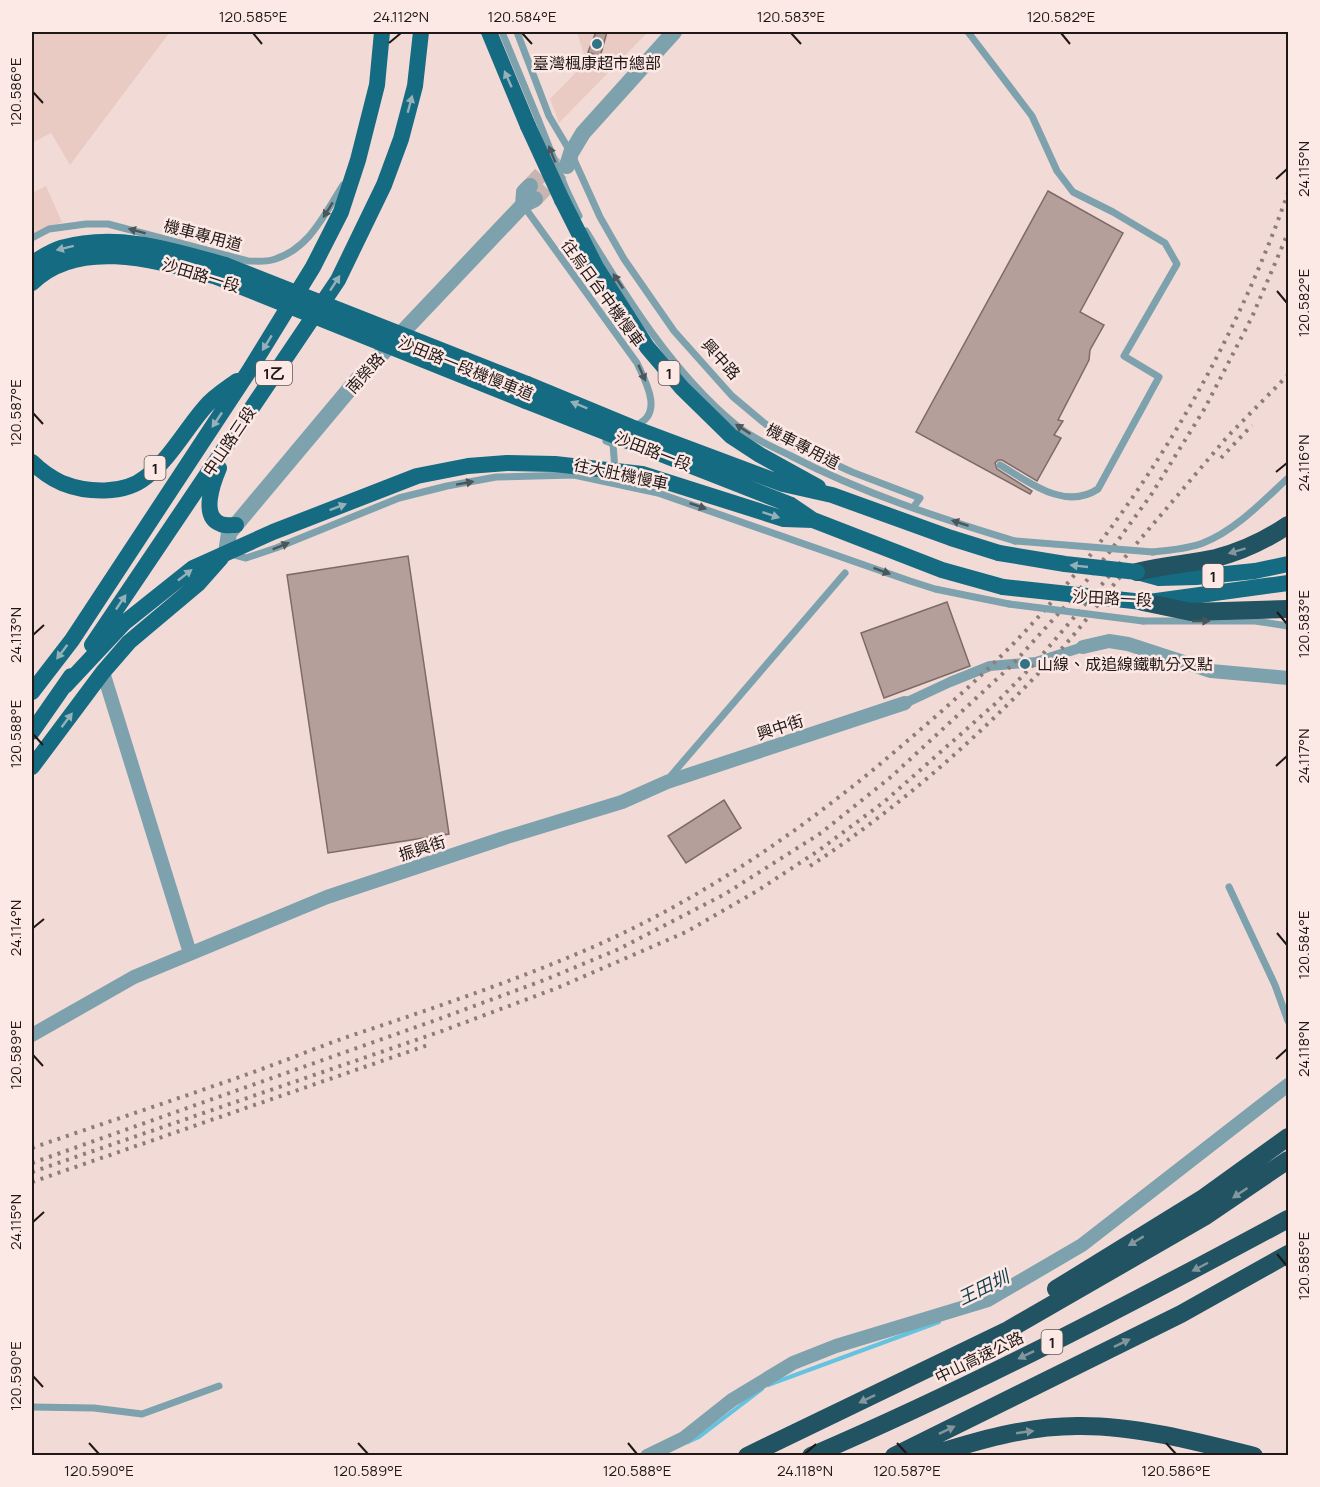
<svg xmlns="http://www.w3.org/2000/svg" width="1320" height="1487" font-family="Manrope,'Noto Sans TC',sans-serif">
  <rect width="100%" height="100%" fill="#f2dbd6"/>
  <path fill="#eacbc4" d="M32,32H170L70,165L51,133L32,143Z
    M577,32H648L559,123L550,99L586,62Z
    M46,186L62,222L32,235V193Z"/>
  <g fill="none" stroke-linecap="round" stroke-linejoin="round">
    <path stroke="#66c3e0" stroke-width="4" d="M768,1385L939,1322
      M688,1442L699,1437L762,1389"/>
  </g>
  <path fill="#b59f9a" stroke="#7e6a66" stroke-width="1.5" d="M596,32H607L600,57L588,52Z
    M1048,191L1123,233L1080,312L1104,325L1090,350L1089,360L1058,420L1063,421L1054,435L1061,438L1037,481L1002,460H998L995,463L997,469L1032,491L1030,494L916,432Z
    M408,556L449,834L328,853L287,575Z
    M947,602L970,666L884,698L861,633Z
    M724,800L741,828L686,863L668,836Z"/>
  <g fill="none" stroke-linecap="round" stroke-linejoin="round">
    <path stroke="#c8b4b0" stroke-width="16" stroke-dasharray="16 8" stroke-linecap="butt" d="M530,186L562,152
      M535,199L561,172"/>
    <path stroke="#7da1ad" stroke-width="7" d="M502,32L538,119
      M517,32L549,116L571,153L600,217L624,259L674,331L732,396L763,422L793,445L852,472L920,498L915,505
      M968,32L1032,116L1057,171L1073,192L1113,212L1165,243L1177,264L1124,356L1159,377L1098,489C1065,511 1029,482 1000,465
      M566,189L579,216
      M523,205L637,363C646,382 664,414 636,425
      M586,231C628,300 673,373 736,425C751,438 773,447 791,456C862,493 939,518 1015,541
      M32,238L49,229L86,224H108L248,261C256,261 265,262 272,260C309,250 324,215 343,185
      M606,441L613,444L615,470
      M1153,552C1170,550 1188,549 1203,543C1236,530 1263,501 1288,478
      M231,554L246,558L276,548L399,498L447,486L496,477L574,475L658,493L910,581L935,589L1009,604
      M1143,621H1255L1288,626
      M669,778L845,573
      M1229,887L1275,985L1288,1021
      M32,1407L94,1408L142,1414L219,1386"/>
    <path stroke="#7da1ad" stroke-width="10" d="M905,703L950,682L990,666L1036,662L1083,647"/>
    <path stroke="#7da1ad" stroke-width="14" d="M1083,647L1109,641L1128,644L1211,671L1288,678
      M103,672L190,953
      M32,1035L134,977L327,897L504,838L622,802L667,782L905,703
      M647,1456L684,1438L732,1400L793,1363L836,1346L988,1300L1082,1245L1288,1085"/>
    <path stroke="#7da1ad" stroke-width="16" d="M567,166L571,153L583,133L674,32
      M523,205L524,192L530,186
      M226,553L229,533L358,379L523,205L535,199"/>
    <path stroke="#156b81" stroke-width="16" d="M489,32L528,126
      M562,200L596,267L647,347L682,388L731,436L760,455L818,487
      M32,263C41,258 51,251 61,248C117,232 172,250 225,265
      M32,283C80,236 161,262 217,277
      M527,384L631,427L783,484L832,495L951,538L999,553
      M526,401L791,505L813,520L942,570L1003,587
      M32,462C40,470 51,478 62,483C87,493 124,495 146,477C170,459 185,430 205,407C213,397 226,389 237,381
      M219,468C213,482 200,517 221,524C225,526 231,525 236,525
      M1137,572L1159,578L1196,577L1255,571L1288,564
      M1149,602L1288,583
      M92,645L338,280L384,185L401,139L415,86L421,32
      M65,686L124,623L193,568L273,532L417,476L468,466L507,463L555,464L642,474L784,519L813,520
      M32,692L72,640L249,371L313,267L341,212L358,160L377,85L382,32
      M32,732L71,676
      M32,767L103,672L129,642L198,584L221,558"/>
    <path stroke="#215362" stroke-width="18" d="M1137,572C1163,565 1190,564 1216,558C1243,551 1266,540 1288,525
      M1143,602L1191,612L1288,609
      M1056,1289L1202,1199L1288,1137
      M747,1456L1008,1330L1204,1217L1288,1160
      M811,1456C974,1386 1132,1303 1288,1219
      M894,1456L1181,1314L1288,1254
      M928,1456C976,1441 1026,1426 1077,1426C1134,1425 1199,1442 1254,1456"/>
    <path stroke="#8d7d79" stroke-width="4" stroke-dasharray="3 6" stroke-linecap="butt" d="M1221,458L1252,425
      M810,866C899,808 981,735 1053,658C1077,633 1098,604 1120,577
      M32,1148C107,1122 184,1097 259,1070C287,1060 316,1048 344,1038C428,1010 512,982 593,947C697,901 792,837 879,765C925,726 972,686 1014,643C1134,519 1231,355 1288,193
      M32,1163L439,1019L547,979L619,949L725,894L821,833L892,776L1012,665L1076,594L1111,550L1151,495L1205,408L1252,317L1288,233
      M32,1172L442,1031L557,988L686,932L757,891L818,851L884,802L996,703L1036,662L1228,436L1288,375
      M32,1182L428,1045"/>
    <path stroke="#7da1ad" stroke-width="7" d="M538,119L566,189
      M1015,541L1153,552
      M1009,604L1143,621"/>
    <path stroke="#156b81" stroke-width="16" d="M528,126L562,200
      M225,265L527,384
      M217,277L526,401
      M999,553L1065,564L1137,572
      M1003,587L1143,602"/>
  </g>
  <defs><path id="oneway-solid" d="M-6-.8H1V-3.2L6.5 0L1 3.2V.8H-6Z" transform="scale(1.5)"/></defs>
  <g fill="#94b0b8">
    <use href="#oneway-solid" transform="translate(508 79) rotate(-114)"/>
    <use href="#oneway-solid" transform="translate(410 104) rotate(-75)"/>
    <use href="#oneway-solid" transform="translate(65 248) rotate(166)"/>
    <use href="#oneway-solid" transform="translate(335 283) rotate(-57)"/>
    <use href="#oneway-solid" transform="translate(267 343) rotate(122)"/>
    <use href="#oneway-solid" transform="translate(579 405) rotate(-158)"/>
    <use href="#oneway-solid" transform="translate(217 420) rotate(124)"/>
    <use href="#oneway-solid" transform="translate(338 507) rotate(-21)"/>
    <use href="#oneway-solid" transform="translate(771 515) rotate(18)"/>
    <use href="#oneway-solid" transform="translate(1079 566) rotate(-174)"/>
    <use href="#oneway-solid" transform="translate(185 575) rotate(-38)"/>
    <use href="#oneway-solid" transform="translate(121 602) rotate(-56)"/>
    <use href="#oneway-solid" transform="translate(62 652) rotate(127)"/>
    <use href="#oneway-solid" transform="translate(67 720) rotate(-53)"/>
  </g>
  <g fill="#4a565a">
    <use href="#oneway-solid" transform="translate(552 154) rotate(-112)"/>
    <use href="#oneway-solid" transform="translate(328 210) rotate(122)"/>
    <use href="#oneway-solid" transform="translate(137 231) rotate(-165)"/>
    <use href="#oneway-solid" transform="translate(618 281) rotate(-124)"/>
    <use href="#oneway-solid" transform="translate(642 373) rotate(66)"/>
    <use href="#oneway-solid" transform="translate(743 429) rotate(-147)"/>
    <use href="#oneway-solid" transform="translate(465 483) rotate(-10)"/>
    <use href="#oneway-solid" transform="translate(698 506) rotate(19)"/>
    <use href="#oneway-solid" transform="translate(960 523) rotate(-162)"/>
    <use href="#oneway-solid" transform="translate(281 546) rotate(-22)"/>
    <use href="#oneway-solid" transform="translate(882 571) rotate(20)"/>
    <use href="#oneway-solid" transform="translate(1201 621)"/>
  </g>
  <g fill="#84969d">
    <use href="#oneway-solid" transform="translate(1237 551) rotate(163)"/>
    <use href="#oneway-solid" transform="translate(1240 1193) rotate(146)"/>
    <use href="#oneway-solid" transform="translate(1136 1241) rotate(149)"/>
    <use href="#oneway-solid" transform="translate(1200 1267) rotate(152)"/>
    <use href="#oneway-solid" transform="translate(1122 1343) rotate(-26)"/>
    <use href="#oneway-solid" transform="translate(1026 1355) rotate(154)"/>
    <use href="#oneway-solid" transform="translate(867 1399) rotate(154)"/>
    <use href="#oneway-solid" transform="translate(947 1430) rotate(-26)"/>
    <use href="#oneway-solid" transform="translate(1025 1432) rotate(-8)"/>
  </g>
  <path fill="none" stroke="#201816" stroke-width="2" d="M253,33L262,44M522,33L532,44M791,33L801,44M1061,33L1070,44M389,43L401,33M33,92L43,103M1276,179L1287,169M1277,291L1287,303M33,413L43,424M1276,472L1287,463M1277,612L1287,624M33,635L44,625M33,734L43,745M1276,766L1287,756M33,928L44,919M1277,933L1287,945M33,1055L43,1066M1276,1059L1287,1049M33,1222L44,1212M1277,1254L1287,1266M33,1376L43,1387M89,1443L99,1454M358,1443L368,1454M628,1443L637,1454M897,1443L907,1454M1166,1443L1176,1454M805,1454L816,1444"/>
  <g fill="#327386" stroke="#fce9e5" stroke-width="2">
    <circle cx="597" cy="44" r="6"/>
    <circle cx="1025" cy="664" r="6"/>
  </g>
  <g text-anchor="middle" dominant-baseline="central" stroke-width="5" stroke-linejoin="round" paint-order="stroke">
    <g fill="#fce9e5" stroke="#625754" stroke-width="1.5">
      <rect x="256" y="361" width="36" height="24" rx="4.5"/>
      <rect x="658.5" y="361" width="21" height="24" rx="4.5"/>
      <rect x="144.5" y="456" width="21" height="24" rx="4.5"/>
      <rect x="1202.5" y="564" width="21" height="24" rx="4.5"/>
      <rect x="1041.5" y="1330" width="21" height="24" rx="4.5"/>
    </g>
    <g font-size="15" font-weight="bold" fill="#201816">
      <text x="274" y="373">1乙</text>
      <text x="669" y="373">1</text>
      <text x="155" y="468">1</text>
      <text x="1213" y="576">1</text>
      <text x="1052" y="1342">1</text>
    </g>
    <g font-size="16" fill="#201816" stroke="#fce9e5">
      <text x="597" y="63">臺灣楓康超市總部</text>
      <text x="1037" y="664" text-anchor="start">山線、成追線鐵軌分叉點</text>
    </g>
    <g font-size="16" fill="#201816" stroke="#fce9e5">
      <text transform="translate(203 235) rotate(15)">機車專用道</text>
      <text transform="translate(201 275) rotate(17)">沙田路一段</text>
      <text transform="translate(603 293) rotate(54)">往烏日台中機慢車</text>
      <text transform="translate(721 359) rotate(48)">興中路</text>
      <text transform="translate(466 368) rotate(22)">沙田路一段機慢車道</text>
      <text transform="translate(365 373) rotate(-48)">南榮路</text>
      <text transform="translate(229 441) rotate(-56)">中山路三段</text>
      <text transform="translate(803 446) rotate(27)">機車專用道</text>
      <text transform="translate(653 451) rotate(21)">沙田路一段</text>
      <text transform="translate(621 474) rotate(12)">往大肚機慢車</text>
      <text transform="translate(1112 598) rotate(3)">沙田路一段</text>
      <text transform="translate(780 727) rotate(-18)">興中街</text>
      <text transform="translate(422 848) rotate(-18)">振興街</text>
      <text transform="translate(979 1357) rotate(-26)">中山高速公路</text>
    </g>
    <g font-size="18" font-style="italic" fill="#133e4b" stroke="#fce9e5">
      <text transform="translate(983 1287) rotate(-26)">王田圳</text>
    </g>
  </g>
  <rect width="1320" height="1487" fill="none" stroke="#fce9e5" stroke-width="66"/>
  <rect x="33" y="33" width="1254" height="1421" fill="none" stroke="#201816" stroke-width="2"/>
  <g font-size="15" text-anchor="middle" fill="#201816">
    <text x="253" y="22">120.585°E</text>
    <text x="401" y="22">24.112°N</text>
    <text x="522" y="22">120.584°E</text>
    <text x="791" y="22">120.583°E</text>
    <text x="1061" y="22">120.582°E</text>
    <text transform="translate(16 92) rotate(-90)" y="5">120.586°E</text>
    <text transform="translate(1304 169) rotate(-90)" y="5">24.115°N</text>
    <text transform="translate(1304 303) rotate(-90)" y="5">120.582°E</text>
    <text transform="translate(16 413) rotate(-90)" y="5">120.587°E</text>
    <text transform="translate(1304 463) rotate(-90)" y="5">24.116°N</text>
    <text transform="translate(1304 624) rotate(-90)" y="5">120.583°E</text>
    <text transform="translate(16 635) rotate(-90)" y="5">24.113°N</text>
    <text transform="translate(16 734) rotate(-90)" y="5">120.588°E</text>
    <text transform="translate(1304 756) rotate(-90)" y="5">24.117°N</text>
    <text transform="translate(16 928) rotate(-90)" y="5">24.114°N</text>
    <text transform="translate(1304 945) rotate(-90)" y="5">120.584°E</text>
    <text transform="translate(1304 1049) rotate(-90)" y="5">24.118°N</text>
    <text transform="translate(16 1055) rotate(-90)" y="5">120.589°E</text>
    <text transform="translate(16 1222) rotate(-90)" y="5">24.115°N</text>
    <text transform="translate(1304 1266) rotate(-90)" y="5">120.585°E</text>
    <text transform="translate(16 1376) rotate(-90)" y="5">120.590°E</text>
    <text x="99" y="1476">120.590°E</text>
    <text x="368" y="1476">120.589°E</text>
    <text x="637" y="1476">120.588°E</text>
    <text x="805" y="1476">24.118°N</text>
    <text x="907" y="1476">120.587°E</text>
    <text x="1176" y="1476">120.586°E</text>
  </g>
</svg>
